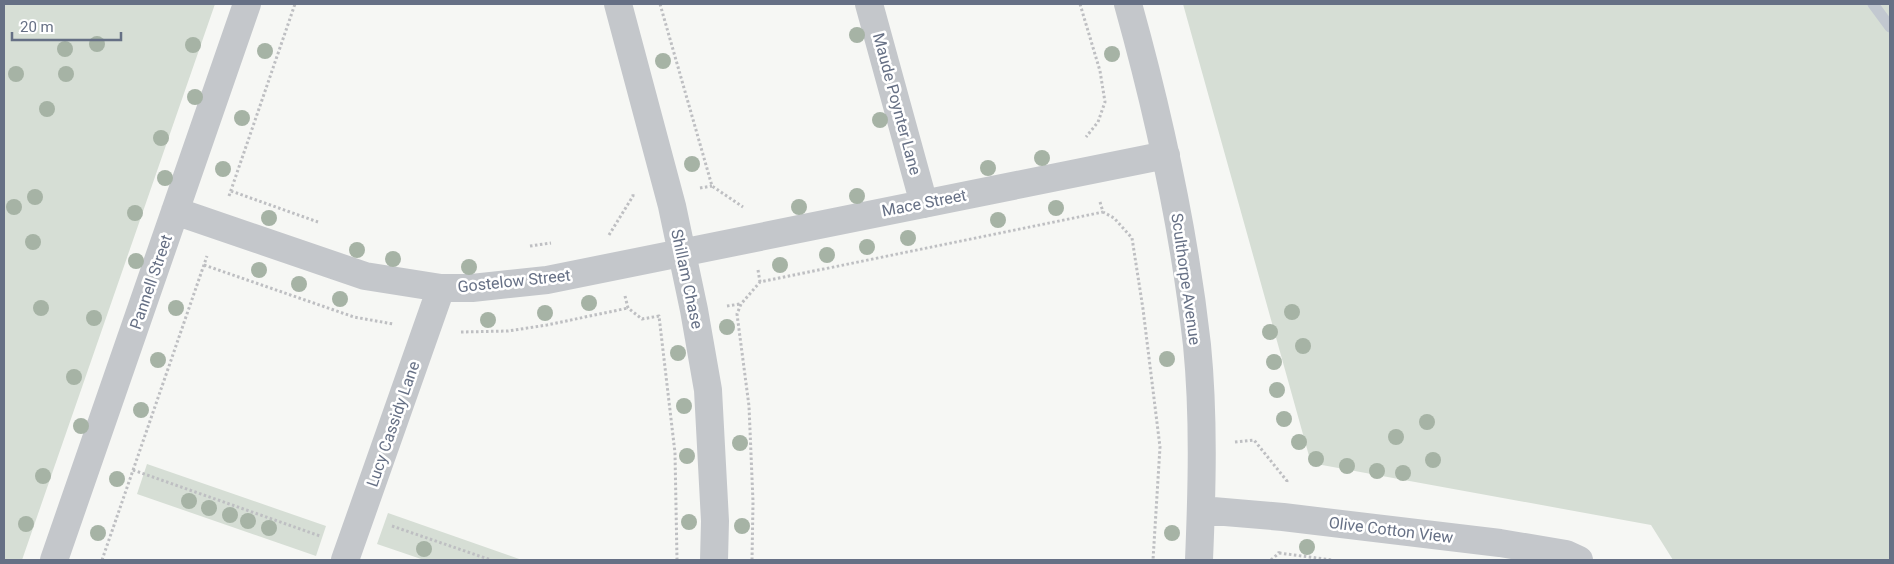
<svg xmlns="http://www.w3.org/2000/svg" width="1894" height="564" font-family="Roboto,sans-serif">
  <rect width="100%" height="100%" fill="#f6f7f4"/>
  <path fill="#d6ded5" d="M4,4H215L22,560H4Z
    M1183,4H1890V560H1673L1651,525L1311,463Z
    M147,464L326,526L316,556L137,494Z
    M388,513L522,560H424L377,544Z"/>
  <g fill="none" stroke-linecap="round" stroke-linejoin="round">
    <path stroke="#c2c8d0" stroke-width="11" d="M1873,4L1890,27"/>
    <path stroke="#bebfc2" stroke-width="3" stroke-dasharray="2.5 2.5" stroke-linecap="butt" d="M660,4L712,186L743,207
      M1080,4L1100,71L1105,102L1098,122L1086,137
      M700,188L712,186
      M231,191L318,222
      M229,196L295,4
      M1100,202L1103,212L1114,218L1132,238L1143,309L1160,447L1153,560
      M609,235L633,196V193
      M530,246L551,243
      M204,265L354,317L393,324
      M758,270L760,282
      M625,296L628,308L642,319L659,316L675,453L677,560
      M727,306L740,304
      M461,332L508,331L547,325L628,308
      M1235,442L1254,440L1287,481L1286,484
      M133,470L320,536
      M392,526L491,560
      M1279,553L1332,560
      M102,560L207,256
      M752,560L753,502L749,406L737,314L741,304L760,282L1103,212
      M1271,560L1279,553V550"/>
    <path stroke="#c4c7cb" stroke-width="28" d="M618,4L672,206L694,310L708,390L715,521L714,560
      M869,4L924,204
      M1128,4C1159,115 1184,229 1197,345C1204,416 1202,489 1199,560
      M175,211L365,276L441,288H472L547,280L1166,155
      M1201,510L1283,517L1500,543L1566,554L1579,560
      M54,560L247,4
      M345,560L441,288"/>
  </g>
  <g fill="#a6b3a5">
    <circle cx="857" cy="35" r="8"/>
    <circle cx="97" cy="44" r="8"/>
    <circle cx="193" cy="45" r="8"/>
    <circle cx="65" cy="49" r="8"/>
    <circle cx="265" cy="51" r="8"/>
    <circle cx="1112" cy="54" r="8"/>
    <circle cx="663" cy="61" r="8"/>
    <circle cx="16" cy="74" r="8"/>
    <circle cx="66" cy="74" r="8"/>
    <circle cx="195" cy="97" r="8"/>
    <circle cx="47" cy="109" r="8"/>
    <circle cx="242" cy="118" r="8"/>
    <circle cx="880" cy="120" r="8"/>
    <circle cx="161" cy="138" r="8"/>
    <circle cx="1042" cy="158" r="8"/>
    <circle cx="692" cy="164" r="8"/>
    <circle cx="988" cy="168" r="8"/>
    <circle cx="223" cy="169" r="8"/>
    <circle cx="165" cy="178" r="8"/>
    <circle cx="857" cy="196" r="8"/>
    <circle cx="35" cy="197" r="8"/>
    <circle cx="14" cy="207" r="8"/>
    <circle cx="799" cy="207" r="8"/>
    <circle cx="1056" cy="208" r="8"/>
    <circle cx="135" cy="213" r="8"/>
    <circle cx="269" cy="218" r="8"/>
    <circle cx="998" cy="220" r="8"/>
    <circle cx="908" cy="238" r="8"/>
    <circle cx="33" cy="242" r="8"/>
    <circle cx="867" cy="247" r="8"/>
    <circle cx="357" cy="250" r="8"/>
    <circle cx="827" cy="255" r="8"/>
    <circle cx="393" cy="259" r="8"/>
    <circle cx="136" cy="261" r="8"/>
    <circle cx="780" cy="265" r="8"/>
    <circle cx="469" cy="267" r="8"/>
    <circle cx="259" cy="270" r="8"/>
    <circle cx="299" cy="284" r="8"/>
    <circle cx="340" cy="299" r="8"/>
    <circle cx="589" cy="303" r="8"/>
    <circle cx="41" cy="308" r="8"/>
    <circle cx="176" cy="308" r="8"/>
    <circle cx="1292" cy="312" r="8"/>
    <circle cx="545" cy="313" r="8"/>
    <circle cx="94" cy="318" r="8"/>
    <circle cx="488" cy="320" r="8"/>
    <circle cx="727" cy="327" r="8"/>
    <circle cx="1270" cy="332" r="8"/>
    <circle cx="1303" cy="346" r="8"/>
    <circle cx="678" cy="353" r="8"/>
    <circle cx="1167" cy="359" r="8"/>
    <circle cx="158" cy="360" r="8"/>
    <circle cx="1274" cy="362" r="8"/>
    <circle cx="74" cy="377" r="8"/>
    <circle cx="1277" cy="390" r="8"/>
    <circle cx="684" cy="406" r="8"/>
    <circle cx="141" cy="410" r="8"/>
    <circle cx="1284" cy="419" r="8"/>
    <circle cx="1427" cy="422" r="8"/>
    <circle cx="81" cy="426" r="8"/>
    <circle cx="1396" cy="437" r="8"/>
    <circle cx="1299" cy="442" r="8"/>
    <circle cx="740" cy="443" r="8"/>
    <circle cx="687" cy="456" r="8"/>
    <circle cx="1316" cy="459" r="8"/>
    <circle cx="1433" cy="460" r="8"/>
    <circle cx="1347" cy="466" r="8"/>
    <circle cx="1377" cy="471" r="8"/>
    <circle cx="1403" cy="473" r="8"/>
    <circle cx="43" cy="476" r="8"/>
    <circle cx="117" cy="479" r="8"/>
    <circle cx="189" cy="501" r="8"/>
    <circle cx="209" cy="508" r="8"/>
    <circle cx="230" cy="515" r="8"/>
    <circle cx="248" cy="521" r="8"/>
    <circle cx="689" cy="522" r="8"/>
    <circle cx="26" cy="524" r="8"/>
    <circle cx="742" cy="526" r="8"/>
    <circle cx="269" cy="528" r="8"/>
    <circle cx="98" cy="533" r="8"/>
    <circle cx="1172" cy="533" r="8"/>
    <circle cx="1307" cy="547" r="8"/>
    <circle cx="424" cy="549" r="8"/>
  </g>
  <g text-anchor="middle" dominant-baseline="central" stroke-width="5" stroke-linejoin="round" paint-order="stroke">
    <g font-size="16" fill="#667085" stroke="#fff">
      <text transform="translate(897 104) rotate(75)">Maude Poynter Lane</text>
      <text transform="translate(924 203) rotate(-11)">Mace Street</text>
      <text transform="translate(687 279) rotate(78)">Shillam Chase</text>
      <text transform="translate(1186 279) rotate(82)">Sculthorpe Avenue</text>
      <text transform="translate(514 281) rotate(-6)">Gostelow Street</text>
      <text transform="translate(151 282) rotate(-71)">Pannell Street</text>
      <text transform="translate(393 424) rotate(-71)">Lucy Cassidy Lane</text>
      <text transform="translate(1391 530) rotate(7)">Olive Cotton View</text>
    </g>
  </g>
  <rect width="1894" height="564" fill="none" stroke="#667085" stroke-width="10"/>
  <path d="M12 32v8h109v-8" fill="none" stroke="#667085" stroke-width="2.5"/>
  <text x="20" y="32" font-size="15" fill="#667085" stroke="#ffffff" stroke-width="4" paint-order="stroke">20 m</text>
</svg>
